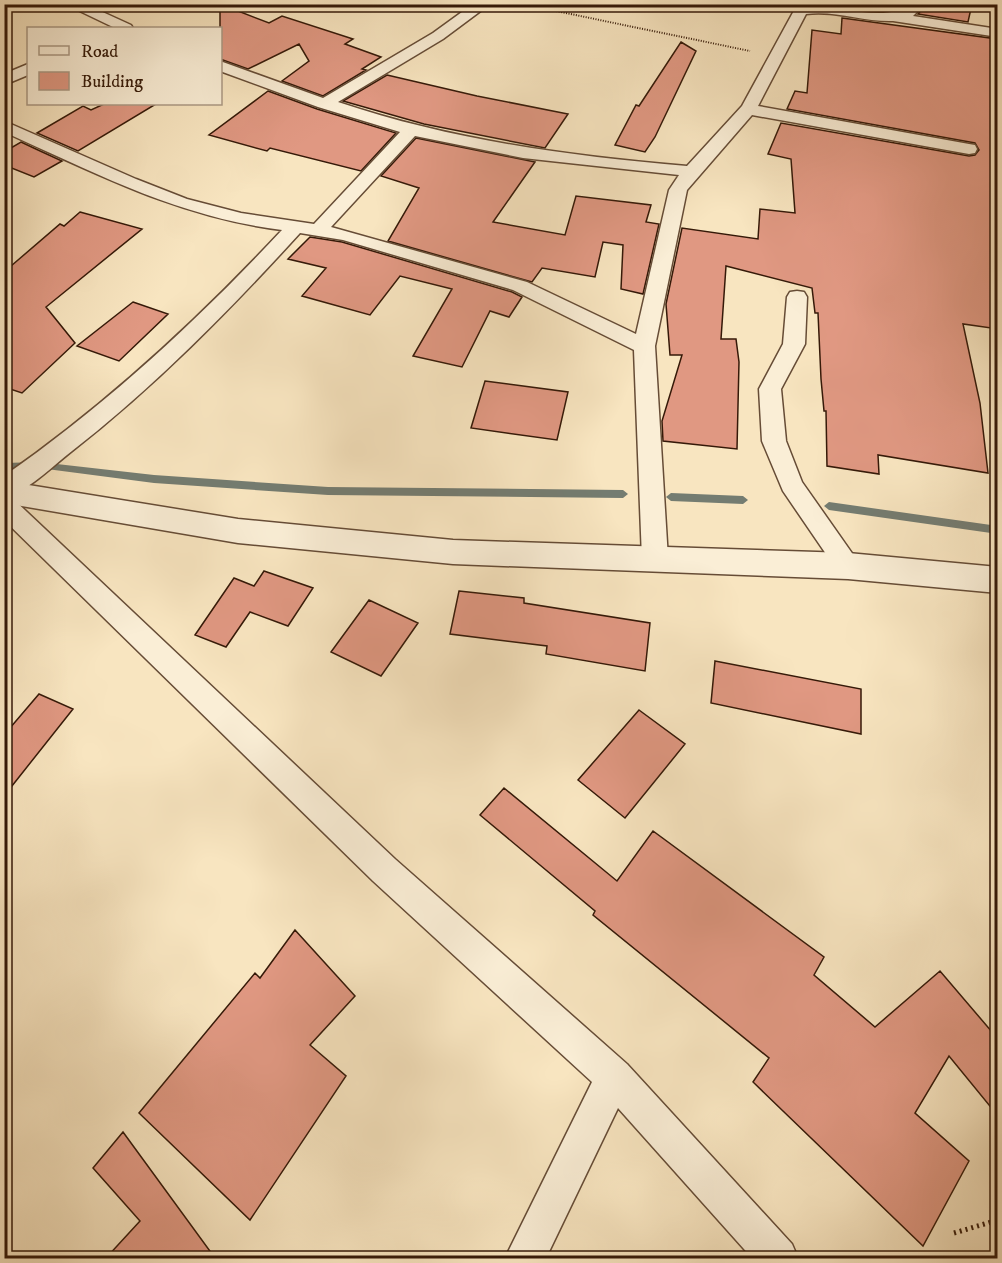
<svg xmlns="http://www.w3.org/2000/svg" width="1002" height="1263" font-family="'IM FELL DW Pica',serif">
  <rect width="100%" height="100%" fill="#f8e5c0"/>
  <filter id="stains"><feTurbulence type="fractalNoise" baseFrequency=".00333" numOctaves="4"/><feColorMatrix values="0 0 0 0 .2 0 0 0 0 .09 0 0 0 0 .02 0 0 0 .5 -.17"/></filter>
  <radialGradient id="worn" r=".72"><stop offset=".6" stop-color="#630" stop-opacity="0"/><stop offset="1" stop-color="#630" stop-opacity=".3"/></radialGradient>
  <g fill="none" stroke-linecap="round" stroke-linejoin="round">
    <path fill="#747c71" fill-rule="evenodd" d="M39,462L154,475L328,487L623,490L628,494L623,498L328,495L154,483L39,468L4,469V463Z
      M671,493L743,496L748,500L743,504L671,501L666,497Z
      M829,502L998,526V534L829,510L824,506Z"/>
  </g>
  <path fill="#e09882" stroke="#351908" stroke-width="1.5" d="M220,4L269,23L282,16L353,39L345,44L381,57L362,69L366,70L323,96L282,81L309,61L299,44L248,69L220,59Z
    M843,4H904L885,11L856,9L843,7Z
    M927,4H972L968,22L918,14Z
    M842,18L997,39L998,329L963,324L980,403L988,473L878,455L879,474L827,466L826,411H824L821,379L818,313H815L812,288L726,266L721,339H736L739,362L737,449L663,441L662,421L682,355H670L666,304L682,228L758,239L760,209L795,213L791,159L768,154L781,123L969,156L975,155L979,150L975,143L787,109L795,91L807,93L812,30L841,34Z
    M681,42L696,51L655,137L645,152L615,145L636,105L639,106Z
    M387,75L477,96L568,114L545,148L424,124L343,101Z
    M268,91L317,109L396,133L361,171L270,148L267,151L209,135Z
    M104,104H156L78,151L37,133L83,106L91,110Z
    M416,138L535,162L493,222L565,235L576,196L651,205L646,222L659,224L643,294L621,289L623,245L603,242L595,277L542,268L532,282L388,241L419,188L381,176Z
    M21,142L38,150L62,161L34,177L4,165V152Z
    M80,212L142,229L46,307L75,343L22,393L4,387V272L60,224L64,226Z
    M310,237L342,242L512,292L522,297L509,317L490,311L462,367L413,356L452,289L400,276L370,315L302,296L326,268L288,259Z
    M133,302L168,314L119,361L77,346Z
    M485,381L568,392L557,440L471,428Z
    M264,571L313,588L288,626L250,612L226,647L195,635L234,578L254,586Z
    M459,591L524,598V603L650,623L645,671L546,654L547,646L450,634Z
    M369,600L418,623L381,676L331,652Z
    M715,661L861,689V734L711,703Z
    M39,694L73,709L4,796V735Z
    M639,710L685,744L625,818L578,780Z
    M504,788L617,881L653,831L824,957L814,975L875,1027L940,971L998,1039V1116L949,1056L915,1113L969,1161L923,1246L753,1082L769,1058L593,915L595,911L480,815Z
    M295,930L355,996L310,1045L346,1076L250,1220L139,1113L255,973L260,978Z
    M123,1132L215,1258H106L140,1221L93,1168Z"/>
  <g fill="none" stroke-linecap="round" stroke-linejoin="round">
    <g stroke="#664c36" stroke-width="3">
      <path id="minor" d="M65,4H85L131,25L133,28H115Z
        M473,4H490L443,39L338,102C451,140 568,156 687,166L742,106L796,7C830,0 884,26 909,4H925L913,16L998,29V37L893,21C864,22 835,10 806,14L758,106L969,144L975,145L977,149L975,153L969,154L752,115L687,190L655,346L668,559L664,566L655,569L646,566L642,559L634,350L513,290L343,240L300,233C229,311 155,386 72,451C53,466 32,487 10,496L395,859L627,1064L792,1244L798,1258H752L618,1108L546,1258H505L592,1082L373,881L4,520V476C106,405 197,321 282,230C178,217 98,174 4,132V121L136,179L187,199L241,213L314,224L400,132L318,107L220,71V61L323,98L433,33ZM415,136L523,158L679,175L669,190L636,334L527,282L331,227Z
        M28,64V75L4,85V74Z
        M797,291L804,292L807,297L805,344L781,389L786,441L802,482L861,566L857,573L848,576L839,573L783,491L762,441L759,389L783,344L787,297L790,292Z"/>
    </g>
    <g stroke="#664c36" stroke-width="3">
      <path id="tertiary" d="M4,481L238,519L453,540L848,553L998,567V593L848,579L453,564L238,543L4,503Z"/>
    </g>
    <path stroke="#351908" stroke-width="2" stroke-dasharray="1 1.5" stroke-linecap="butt" d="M522,4L750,51"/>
    <path stroke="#351908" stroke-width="5" stroke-dasharray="2 4" stroke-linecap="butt" d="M954,1233L998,1220"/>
    <use href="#minor" fill="#faeed6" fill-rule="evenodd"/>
    <use href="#tertiary" fill="#faeed6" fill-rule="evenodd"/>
  </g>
  <rect width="1002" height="1263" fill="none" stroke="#f8e5c0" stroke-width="24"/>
  <rect x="6" y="6" width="990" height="1251" fill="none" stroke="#351908" stroke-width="3"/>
  <rect x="12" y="12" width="978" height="1239" fill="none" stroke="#351908" stroke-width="1.5"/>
  <rect x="27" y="27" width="195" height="78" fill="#faeed6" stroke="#ab9984" stroke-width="1.5"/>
  <rect x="39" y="46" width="30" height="9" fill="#faeed6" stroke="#ab9984" stroke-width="1.5"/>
  <text x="81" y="57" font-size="18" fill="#351908">Road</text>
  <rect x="39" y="72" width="30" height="18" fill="#e09882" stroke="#ab9984" stroke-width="1.5"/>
  <text x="81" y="87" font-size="18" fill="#351908">Building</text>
  <rect width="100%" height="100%" filter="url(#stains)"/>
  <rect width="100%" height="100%" fill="url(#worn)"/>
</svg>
